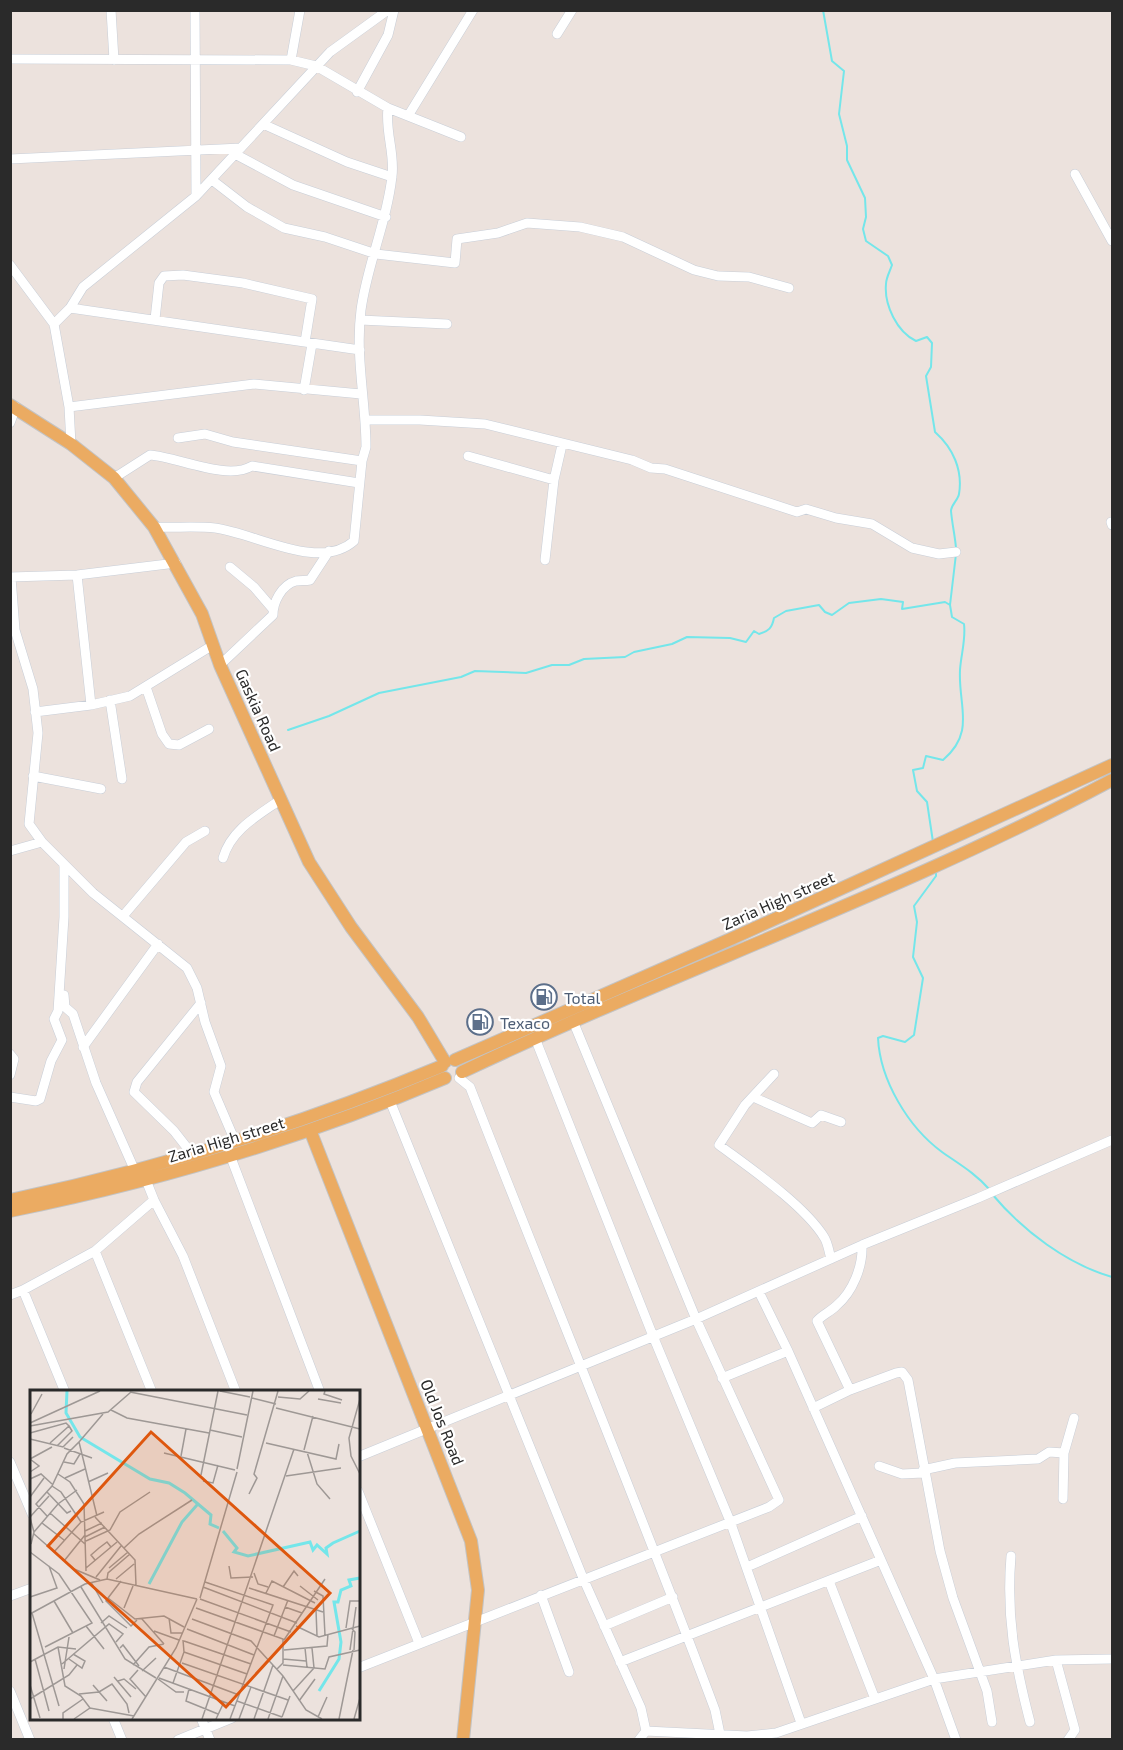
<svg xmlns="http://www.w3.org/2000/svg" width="1123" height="1750" font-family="'Exo 2',sans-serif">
  <rect width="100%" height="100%" fill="#ece2dd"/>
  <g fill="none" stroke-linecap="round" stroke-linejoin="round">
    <path stroke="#74e6ea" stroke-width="2" d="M823,10L832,61L844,71L839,114L847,146V160L865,198L866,217L863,229L866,241L888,256L892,265C890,271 886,278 886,284C884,305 897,332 916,341L927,337L932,343L931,367L926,376L935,432C953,448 963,470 959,494C958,500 951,505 951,511C952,523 955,536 956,548
      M288,730L329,716L379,693L461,677L475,671L526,673L552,665H569L584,659L625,657L634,652L672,644L687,637L730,638L746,642L754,631L759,634C769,631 772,628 774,618L786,611L819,605L825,612L832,615L849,603L881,599L903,602L902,609L945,602L950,605
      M933,842L927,802L917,791L913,770L923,768L926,756L943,760C976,732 958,706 960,670C961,654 966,640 964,624L952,617L950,605L956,554
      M936,872V876L914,906L917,922L913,957L923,978L914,1035L905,1042L883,1036L878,1038C880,1080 908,1127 942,1152C959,1164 975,1173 989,1189
      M992,1194C1023,1231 1067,1264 1112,1277"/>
    <g stroke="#c8ced7" stroke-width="10">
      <path id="minor" d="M111,10L114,60
        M195,10L196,196
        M557,34L572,10
        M10,59L291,60L316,66L388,108L461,137
        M291,60L300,10
        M357,92L388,35L394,10
        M408,116L473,10
        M263,124L347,162L392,177
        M235,154L293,185L386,217
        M10,159L241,148
        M1075,174L1112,241
        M212,180L247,207L284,228L325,237L376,254L455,263L457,239L498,233L527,223L580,227L623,237L694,270L718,276L749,277L789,288
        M10,265L54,324L69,407L71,444
        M70,308L360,350
        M155,319L159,283L164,276L183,275L243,283L312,299L305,342
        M360,320L447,324
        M54,324L70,308L83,287L196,196L330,52L388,10
        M304,390L312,344
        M69,407L254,384L361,394
        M365,420H420L485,424L632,460L651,468L665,469L797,512L806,509L836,518L872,524L912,548L939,554L956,552
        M10,423L16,407
        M178,438L205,434L233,442L362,461
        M468,456L554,480
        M114,478L150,455C178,457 227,481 252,466L359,483
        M1111,522L1112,525
        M154,527C174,528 196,526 215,528C255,533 319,572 354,541L362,461L366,447C366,402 355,356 361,310C367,265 387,222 392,176C395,153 385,132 388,108
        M545,560L554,480L562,445
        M230,567L254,587L272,608
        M77,575L91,705
        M10,577L77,575L176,563
        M11,577L15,630L33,689L38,733L29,824L42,842L93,893L187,968L197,988L205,1022L221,1066L214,1092L235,1141
        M220,665L273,615C273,603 281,585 296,581C301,580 305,581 310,580L329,551
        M146,687L162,734L169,744L179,745L209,729
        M110,700L122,779
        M35,712L91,705L130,696L213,645
        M33,776L101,789
        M10,851L42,842
        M223,858C231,830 257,816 280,800
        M123,916L186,842L205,831
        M64,995L65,1007L73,1014L96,1083L135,1171
        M535,1038L653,1336L730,1521L801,1723
        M83,1047L158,944
        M10,1054L14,1059L10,1075
        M774,1074L745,1105L719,1145C750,1168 804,1205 824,1237C828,1243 829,1252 831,1259
        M459,1078L470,1087C551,1295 637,1501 715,1710L720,1734
        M10,1097L36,1101L40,1099L51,1061L62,1040L54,1019L58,1011L64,917V864
        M753,1097L812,1123L821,1115L841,1122
        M390,1101L583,1578L641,1708L646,1731L639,1740
        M192,1154L174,1131L134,1092L137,1082L201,1003
        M230,1155L320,1392
        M154,1200L183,1256L236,1392
        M95,1251L152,1392
        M23,1290L65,1392
        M759,1292L788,1351L934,1679L956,1740
        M10,1295L23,1290L95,1251L154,1200L146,1180
        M722,1378L788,1351
        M850,1390L817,1321C822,1315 830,1312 836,1306C853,1292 863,1266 862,1245
        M813,1408L850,1390L896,1373L902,1372L908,1380L940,1551L953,1598L987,1691L992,1722
        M1064,1453L1074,1418
        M358,1457L696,1319L862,1245L978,1198L1112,1140
        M10,1462L32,1514
        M879,1466L902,1474L923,1473
        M923,1470L955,1463L1038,1459L1049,1452L1064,1453L1063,1499
        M358,1491L419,1643
        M1011,1556C1006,1617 1015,1664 1030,1722
        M747,1567L862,1516
        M829,1581L875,1699
        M541,1595L569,1672
        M10,1596L32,1588
        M604,1626L673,1597
        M1056,1660L1075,1730L1068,1740
        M620,1662L881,1560
        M358,1668L769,1507L779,1500L696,1319L573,1021
        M10,1691L30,1740
        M113,1718L122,1740
        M201,1718L210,1740
        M646,1731L747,1736L776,1733L934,1679L1056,1660L1112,1659
        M178,1740L232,1718"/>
    </g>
    <g stroke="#c3c3c3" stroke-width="14">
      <path id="major" d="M10,405L71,444L114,478L154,527L202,614L220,665L309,862L351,927L418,1017L445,1062
        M455,1060L733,938L1112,765
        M462,1072C677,970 902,892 1112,780
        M310,1130L471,1541L478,1590L463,1740
        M10,1200C158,1169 303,1124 442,1066
        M10,1211C159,1181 306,1137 445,1078"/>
    </g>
    <use href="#minor" stroke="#fff" stroke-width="9"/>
    <use href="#major" stroke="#ebab62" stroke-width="12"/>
  </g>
  <defs>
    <g id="fuel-ring" transform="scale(1.35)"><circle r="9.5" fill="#fff" stroke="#5c6f8a" stroke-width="1.5"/><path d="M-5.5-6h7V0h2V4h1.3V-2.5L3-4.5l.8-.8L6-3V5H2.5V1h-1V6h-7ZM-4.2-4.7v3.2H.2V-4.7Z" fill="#5c6f8a"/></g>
  </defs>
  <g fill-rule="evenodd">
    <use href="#fuel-ring" x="544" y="997"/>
    <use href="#fuel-ring" x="480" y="1022"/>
  </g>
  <g text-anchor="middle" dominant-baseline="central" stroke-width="4.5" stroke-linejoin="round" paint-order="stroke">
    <g font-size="16" fill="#2a2a2a" stroke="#fff">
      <text transform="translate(259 710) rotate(66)">Gaskia Road</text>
      <text transform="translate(778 900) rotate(-24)">Zaria High street</text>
      <text transform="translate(226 1139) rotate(-17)">Zaria High street</text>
      <text transform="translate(443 1422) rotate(68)">Old Jos Road</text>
    </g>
    <g font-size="16" fill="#4e5e75" stroke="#fff" text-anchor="start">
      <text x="564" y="997">Total</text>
      <text x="500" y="1022">Texaco</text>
    </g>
  </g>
  <g transform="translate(30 1390)">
    <rect width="330" height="330" fill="#ece2dd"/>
    <path fill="none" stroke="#74e6ea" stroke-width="3" d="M37,1L36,23L50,47L120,89L139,93L155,103L181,125L180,134L189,138M193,141L207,158L204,162L218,166L280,152L283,160L287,155L297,164L296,158L303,153L330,141M119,194L152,132L167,115M289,301L309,269L311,252L304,212H308L311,200L321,196L319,190L330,188"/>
    <path fill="none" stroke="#9e9895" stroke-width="1.5" d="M190,1L220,7M295,1L294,4L312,10M100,2L217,25M248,7L270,9L279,1M222,8L246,14M288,9L311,13M330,9L319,48L321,66L330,84M246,18L330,39M81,20L97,28L179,43M1,24L12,4M0,33L70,1M0,36L78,22L101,2M180,40L212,47M0,43L36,33L39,36L20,53M0,49L33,57L43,47M49,52L73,24M236,53L306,69L309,54M27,56L42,41L39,36M34,58L62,68M274,60L283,26M277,62L287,94L300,109M134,63L205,80M151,66L156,39M0,69L22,57M34,72L44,74L50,64M207,79L223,1M0,82L9,76L0,69M28,84L40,92L54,114L56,181M171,85L188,1M256,86L311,78M35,88L55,79M0,89L11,84L22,94M173,91L183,93L188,75M58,92L78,83M22,96L31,102L51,132M17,102L37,123L41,121M219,104L227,88L224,84L248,1M0,107L14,88M20,123L55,154M17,126L6,114L22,96L37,64L49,52L67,126M0,127L19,106M65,127L105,170L106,195M0,128L4,142L1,154M12,133L34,150M55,141L72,133M4,142L28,114L47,100M4,144L44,179L70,190M55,147L75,137M56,151L80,140L90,122L120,102M94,158L109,144L162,110M0,162L29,184L62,233L15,257M24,162L51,132L74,122M65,170L61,165L69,158L77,152L81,157M34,171L55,145M199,176L201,188L223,187M56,178L87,152M79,178L98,162M224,183L228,194L238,197M66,187L91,156M77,189L78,183L100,164M86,189L104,174M61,192L73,213M175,192L243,215L200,329M270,196L288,210M51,197L95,269L126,288M173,197L267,233M253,197L264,181L268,186M219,198L293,222M284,201L293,206L295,245M236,203L242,191L285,213M0,207L27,198L19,176M78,208L105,229L134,226L154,237M78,208L76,211L101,236L107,230M78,208L91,191M170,208L207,82M170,209L261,242M24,211L43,243M255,217L272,223M94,218L103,196M166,218L253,249V273L247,279M286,220L287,246M2,223L29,316M0,224L55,194L77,189L167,209M139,228L141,243H153M112,229L134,254M162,229L221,251L253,286L276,320L292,329M71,233L79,226L97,238M56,236L74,259M266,236L289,247L330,236M316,238L320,211H330M157,239L224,265M322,239L325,242L324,260M124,241L149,250M244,246L258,210M254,250L295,189M154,251L221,274M28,257L35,296L51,306L60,318M90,258L93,255L109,276M275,258L277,277M254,260L297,256L298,244M320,260L326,217M154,262L217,284M5,269L19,321M39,269L52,278L55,271L43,264M253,269L276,271M0,272L28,257L46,259M152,273L258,310M32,274L79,234L93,244L86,252M103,275L119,257L134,254M253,275L295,279L299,267L330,260M134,277L209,305M34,279L39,247M108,280L100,289L116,307M112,281L126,268M84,287L101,307M129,288L205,316M128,289L146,302H154M88,291L94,289L106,299M143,293L154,262L153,250M0,295L10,328M63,295L77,311M159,299L156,311L188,324M263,301L284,278L282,258M49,304L69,302L82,294L97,314L99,323M0,309L39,285L47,275M207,311L252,327M269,311L285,289M252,327L260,306M288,327L297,307M33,329V323L53,309M44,329L60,318L104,326M102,329L146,258L167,209M172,329L264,59M186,329L194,312M209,329L221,297M224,329L243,275M238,329L253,286M309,329L323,260M324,329L330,308"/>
    <path fill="#de570e" fill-opacity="0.15" stroke="#de570e" stroke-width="3" d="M121,42L300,203L196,317L18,156Z"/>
    <rect width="330" height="330" fill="none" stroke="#2a2a2a" stroke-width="3"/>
  </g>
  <rect width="1123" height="1750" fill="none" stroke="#2a2a2a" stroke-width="24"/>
</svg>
